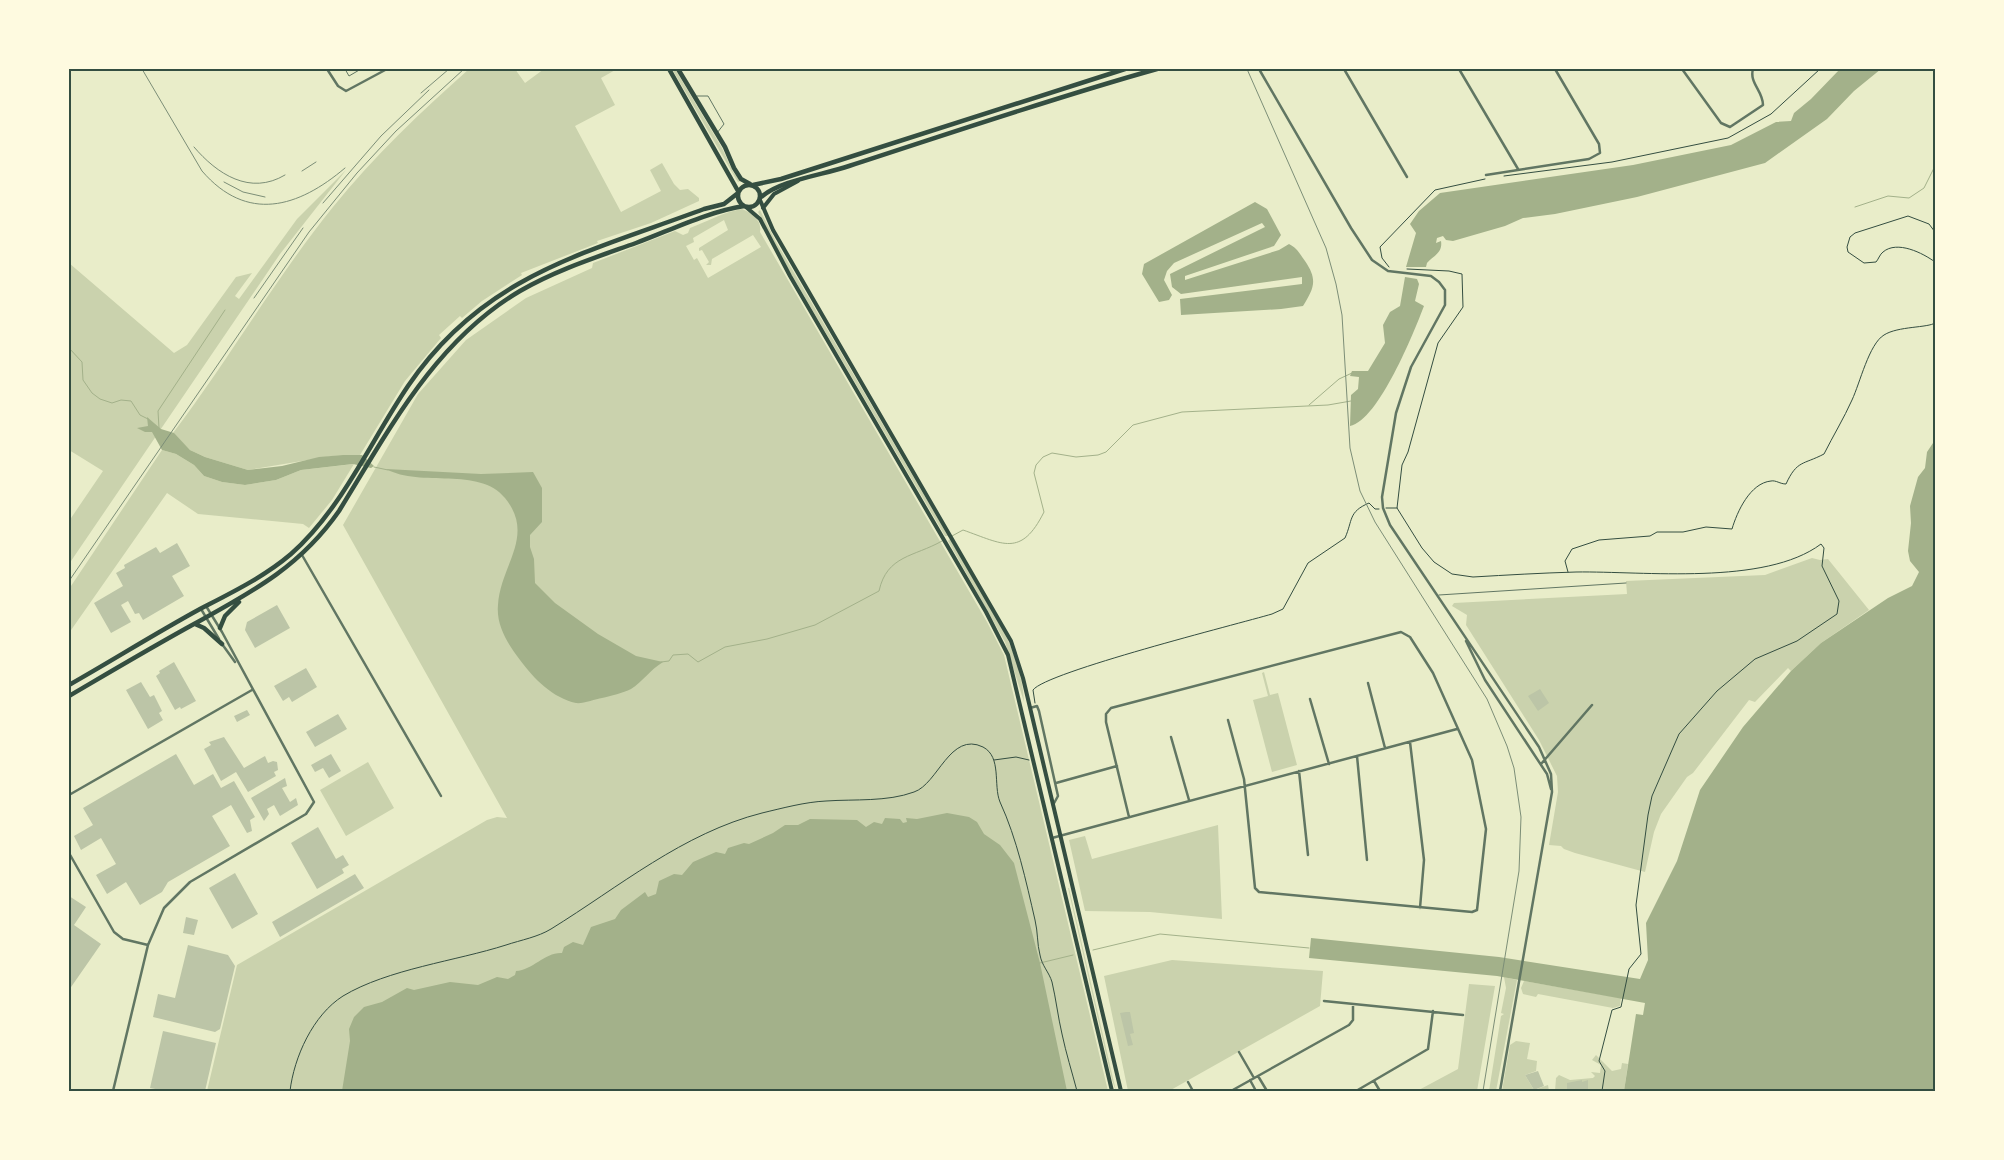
<svg xmlns="http://www.w3.org/2000/svg" width="2004" height="1160" font-family="'Nunito Sans',sans-serif">
  <rect width="100%" height="100%" fill="#e9edc9"/>
  <path fill="#cad2ad" fill-rule="evenodd" d="M469,69H515L525,83L544,69H617L601,78L615,105L575,126L621,212L661,191L650,170L662,163L674,184L680,190L688,189L699,198V201L651,223L597,241L598,243L521,273L522,275L482,301L462,318L460,316L439,335L441,338L405,381L360,455L332,456L248,470L205,457L190,450L173,433C229,359 275,279 333,207C374,156 421,112 469,69Z
    M672,69H675L722,148L733,172L741,181L738,182L736,179Z
    M346,170L280,254L69,564V521L103,471L69,450V263L174,353L187,345L236,277L252,273L235,296L239,299L297,219Z
    M742,209C752,213 762,220 760,232L987,622L1004,655L1108,1091H207L237,965L487,820L497,817L507,818L343,525L418,394L466,340L526,298L592,268L593,263L675,231L683,235L688,233L690,228C706,222 726,211 742,209ZM724,220L728,230L699,248V251L702,250L709,262L706,265H711L712,259L753,235L761,247L708,278L697,258L694,260L686,246L694,242L693,238Z
    M760,210L775,240L948,536H945L783,260L758,212Z
    M162,450L176,454L194,465L204,476L222,482L245,485L276,480L301,470L354,464L332,500L309,528L303,524L198,514L167,493L69,633V589Z
    M950,539C978,587 1022,645 1024,702L1005,642L948,541Z
    M1812,558L1820,560L1828,559L1869,610L1821,643L1791,671L1788,668L1755,702L1749,700L1693,773L1687,777L1661,814L1654,832L1645,872L1575,853L1564,849L1561,846L1549,845L1558,792L1557,776L1539,740L1466,625L1467,615L1452,606L1454,603L1627,594L1626,581L1765,575Z
    M1264,672L1270,695L1278,693L1297,765L1272,772L1253,700L1268,696L1262,673Z
    M368,762L394,808L346,836L320,790Z
    M1218,825L1222,919L1150,912L1085,911L1069,840L1085,836L1092,859Z
    M1068,888H1069L1116,1091L1112,1080Z
    M1172,960L1323,971L1320,1006L1169,1091H1128L1104,976Z
    M1504,977L1517,980L1496,1091H1489L1501,1016L1504,1014L1501,1013L1506,988Z
    M1524,981L1621,998L1620,1006L1613,1008L1538,994L1536,997L1523,994L1521,988Z
    M1469,984L1495,986L1477,1091H1417L1458,1069Z
    M1516,1041L1530,1043L1527,1059L1537,1061L1536,1071L1525,1075L1534,1090L1548,1085L1549,1091H1502L1510,1045Z
    M1596,1055L1612,1071L1621,1069L1622,1063L1628,1064L1624,1091H1555L1556,1078L1559,1075L1570,1080L1593,1078L1595,1076L1591,1072L1600,1073L1601,1065L1592,1060Z"/>
  <path fill="#a3b18a" d="M1840,69H1881L1854,91L1827,119L1765,163L1637,197L1555,214L1523,218L1505,226L1453,241L1446,240L1443,236L1437,238L1436,243L1441,241C1443,253 1433,256 1427,263L1426,267H1406L1416,233L1410,224L1419,211L1440,193L1633,165L1731,145L1776,122L1791,121L1794,113L1811,99Z
    M1255,202L1267,209L1281,235L1274,246L1185,276V280L1279,250L1289,244C1297,248 1300,254 1305,261C1318,280 1314,288 1303,306L1281,309L1181,315L1180,299L1302,284V277L1181,294L1172,287L1170,274L1265,227L1262,223L1174,263L1167,271L1164,280L1172,295L1169,300L1159,302L1142,274L1144,264Z
    M1405,277L1417,279L1419,284L1415,301L1424,306C1414,332 1379,420 1350,426L1351,395L1358,389L1359,377L1350,376L1352,371H1368L1385,343L1383,325L1390,312L1400,306Z
    M147,417L161,429L174,433L190,450L205,457L248,470L282,466L319,457L343,455H362L374,466L371,468L353,464L301,470L276,480L245,485L222,482L204,476L194,465L176,454L162,450L152,432H145L137,428L148,426Z
    M1935,440V1091H1624L1636,1014L1643,1015L1645,1003L1497,976L1309,958L1311,938L1499,957L1640,979L1648,960L1646,923L1677,861L1700,790L1743,727L1791,671L1821,643L1888,598L1912,586L1919,572L1910,561L1908,551L1911,523L1910,506L1918,477L1925,468L1927,452Z
    M386,469L481,474L533,472L542,488V522L530,535V547L534,559L535,583L555,603L598,634L636,656L663,662C650,670 642,682 631,689C623,693 611,696 602,698C595,699 583,704 576,703C553,698 534,679 520,660C508,644 496,626 498,605C500,566 536,536 505,498C479,466 421,488 386,469Z
    M947,813L969,817L977,822L984,834L1000,845L1014,863L1040,963L1067,1091H342L350,1041L349,1029L354,1017L364,1007L382,1002L407,988L414,990L450,982L478,985L497,977L508,979L515,975L516,971C533,970 545,952 562,953L564,947L573,942L583,945L591,927L615,919L621,910L645,892L648,897L656,894L659,881L674,874L682,875L693,862L716,852L725,854L728,848L744,843L749,844L773,833L785,825H798L810,819L857,820L866,827L874,822L882,824L885,818L900,819L903,823L907,822L906,818L917,819Z"/>
  <g fill="none" stroke-linecap="round" stroke-linejoin="round">
    <path stroke="#a3b18a" stroke-width="1" d="M1935,71V78
      M1855,207L1888,196L1909,198L1924,188L1935,166
      M69,348L82,362L83,380L92,393L100,399L112,403L121,400L131,401L140,415L148,419
      M1309,405L1339,379L1352,373
      M159,428L158,411L225,310
      M374,467L388,470
      M952,536L963,530C1003,544 1021,558 1044,512L1034,473L1036,465L1043,457L1052,453L1076,457L1098,455L1106,452L1133,425L1182,412L1328,405L1351,401
      M661,662L669,661L673,655L688,654L698,662L725,647L767,639L815,625L879,591C887,555 914,557 942,541
      M1093,950L1160,934L1309,948
      M1040,963L1073,955"/>
  </g>
  <path fill="#bcc5a7" d="M177,543L190,566L172,576L184,596L143,620L139,613L135,614L128,601L121,605L131,622L111,633L94,603L123,586L116,573L125,568L124,565L156,547L160,553Z
    M277,605L290,628L255,648L245,630L247,622Z
    M174,662L196,701L181,709L180,707L175,710L156,676L160,673L159,671Z
    M306,668L317,687L292,702L289,697L283,701L274,686Z
    M141,682L150,697L154,695L162,711L159,713L163,720L148,729L126,690Z
    M1540,689L1549,703L1538,711L1528,696Z
    M247,710L250,715L237,722L234,716Z
    M338,714L347,729L315,747L306,732Z
    M224,737L244,768L265,756L268,763L273,761L277,762L278,770L274,772L276,776L248,792L236,772L221,781L204,749L211,745L209,742Z
    M176,754L194,785L213,774L221,788L234,781L255,817L250,820L252,831L247,833L231,805L212,816L230,846L168,882L162,892L140,905L126,882L107,894L96,875L116,864L101,838L81,850L74,836L93,825L83,808Z
    M331,754L341,771L329,778L323,768L315,772L311,765Z
    M285,778L287,786L282,788L290,802L296,798L298,805L280,816L274,805L267,809L269,814L264,821L251,798Z
    M318,827L336,859L343,855L349,865L342,869L344,873L317,889L291,843Z
    M235,873L258,914L232,929L209,888Z
    M355,874L364,888L280,937L272,922Z
    M69,896L86,907L74,925L101,944L69,990Z
    M186,917L198,920L194,935L183,933Z
    M188,945L228,955L235,966L220,1029L215,1032L153,1017L158,994L175,998Z
    M1126,1012H1130L1134,1033L1130,1034L1133,1045L1128,1046L1120,1013Z
    M163,1031L216,1043L205,1091H166L150,1088Z
    M1538,1071L1544,1086L1534,1090L1525,1075Z
    M1582,1080V1082L1588,1080V1091H1567V1083Z"/>
  <g fill="none" stroke-linecap="round" stroke-linejoin="round">
    <path stroke="#344e41" stroke-width="1" d="M1504,176L1612,162L1728,138L1771,114L1820,69
      M1935,232L1929,224L1908,216L1855,233L1850,237L1847,247L1848,252L1864,263L1876,262C1878,260 1880,254 1883,252C1897,240 1923,253 1935,262
      M1389,267L1382,258L1380,247L1435,190L1485,179
      M1407,269L1449,271L1462,274L1463,307L1438,343L1408,452L1402,465L1397,508L1422,548L1434,562L1452,574L1473,577C1507,575 1541,573 1576,572C1644,571 1765,586 1821,544L1824,548L1822,566L1839,601L1837,614L1797,641L1755,659L1717,691L1679,734L1652,796L1648,815L1636,905L1641,954L1629,969L1621,1007L1612,1010L1599,1061L1605,1071L1602,1091
      M1386,508H1397
      M1568,572L1565,561L1572,549L1599,540L1650,536L1657,532H1683L1706,527L1732,529C1737,512 1750,483 1771,481C1776,480 1780,484 1786,484C1797,460 1803,465 1824,454C1833,436 1844,418 1852,400C1860,383 1869,344 1884,335C1898,326 1928,328 1935,323
      M1035,703L1033,690C1046,672 1238,624 1272,614L1283,609L1308,563L1345,538C1353,520 1348,512 1369,503L1375,509H1379
      M994,760L1016,757L1029,760
      M290,1091C294,1057 313,1015 343,996C388,969 456,961 506,945C521,940 538,937 551,929C619,887 683,833 762,813C783,808 805,802 826,801C855,799 887,802 914,792C938,784 950,731 983,747C1002,757 993,785 1000,802C1017,839 1026,881 1035,920C1038,932 1037,944 1040,955C1042,966 1049,972 1052,982C1056,999 1058,1017 1062,1034C1066,1053 1072,1072 1077,1091"/>
    <path stroke="#617663" stroke-width="1" d="M345,69L349,76L361,69
      M697,96H708L724,124L717,133
      M1439,595L1626,583"/>
    <path stroke="#617663" stroke-width="2.5" d="M327,69L338,86L346,91L387,69
      M1259,69L1351,228L1372,260L1388,271L1431,276L1439,282L1445,290V305L1411,367L1396,413L1382,497L1383,508L1390,525L1539,747L1551,774L1552,792L1500,1091
      M1344,69L1407,177
      M1459,69L1518,169
      M1682,69L1721,123L1730,127L1763,105C1763,91 1749,83 1753,69
      M1486,175L1589,159L1600,153L1599,144L1555,69
      M302,555L441,796
      M201,609L219,639
      M1466,641L1485,680L1547,774L1551,789
      M222,644L235,662
      M1368,683L1385,748
      M1310,699L1329,764
      M1030,708L1037,706L1039,711L1058,796L1053,805
      M1171,737L1189,800
      M1410,742L1424,860L1420,908
      M1357,756L1367,860
      M1541,764L1592,705
      M1299,771L1308,855
      M1056,783L1117,766
      M69,795L252,690
      M1129,817L1106,722V714L1111,708L1401,632L1410,637L1433,673L1472,760L1486,829L1477,910L1472,912L1259,892L1255,888L1244,779L1228,720
      M1052,838L1457,729
      M69,853L114,932L123,939L148,945
      M1324,1001L1463,1015
      M1239,1052L1254,1078
      M1258,1076L1267,1091
      M1250,1080L1256,1091
      M1374,1081L1380,1091
      M1188,1082L1193,1091
      M113,1091L148,945L164,908L190,882L306,814L314,802L222,632L206,606
      M1231,1091L1349,1025L1353,1020V1004
      M1356,1091L1428,1049L1433,1011"/>
    <path stroke="#344e41" stroke-width="4" d="M760,200L773,230L1011,641L1023,678L1121,1091
      M746,207L760,219L790,276L986,612L1008,655L1112,1091
      M763,208L774,194L798,181"/>
    <path stroke="#344e41" stroke-width="4.5" d="M669,69L738,191
      M678,69L725,147L734,168L741,179L750,184
      M738 196a11 11 0 1 1 22 0a11 11 0 1 1-22 0Z
      M753,185L781,179L1125,69
      M760,198C780,180 823,175 849,166C951,133 1053,98 1157,69
      M195,624L204,628L222,644
      M220,628L225,616L239,602
      M69,685C113,660 156,633 200,609C231,593 264,577 291,554C342,509 370,442 408,386C483,275 586,253 704,209L724,204L738,193
      M69,696C110,672 152,647 194,624C252,592 300,567 339,511C389,430 435,341 520,291C556,270 597,257 636,243C671,230 707,212 744,206"/>
    <path stroke="#7c8e77" stroke-width="1" d="M142,69L202,171C247,223 298,208 345,168
      M1247,69L1326,248L1336,284L1342,315L1350,448L1360,491L1375,522L1487,699L1507,746L1514,768L1521,817L1519,871L1483,1091
      M421,93L449,69
      M194,147C217,174 250,196 285,175
      M302,171L316,162
      M224,182L243,192L265,197
      M323,203L381,136L429,90
      M254,298L303,228
      M69,581L309,232L357,173L396,131L464,69"/>
  </g>
  <rect width="2004" height="1160" fill="none" stroke="#fefae0" stroke-width="140"/>
  <rect x="70" y="70" width="1864" height="1020" fill="none" stroke="#344e41" stroke-width="2"/>
</svg>
